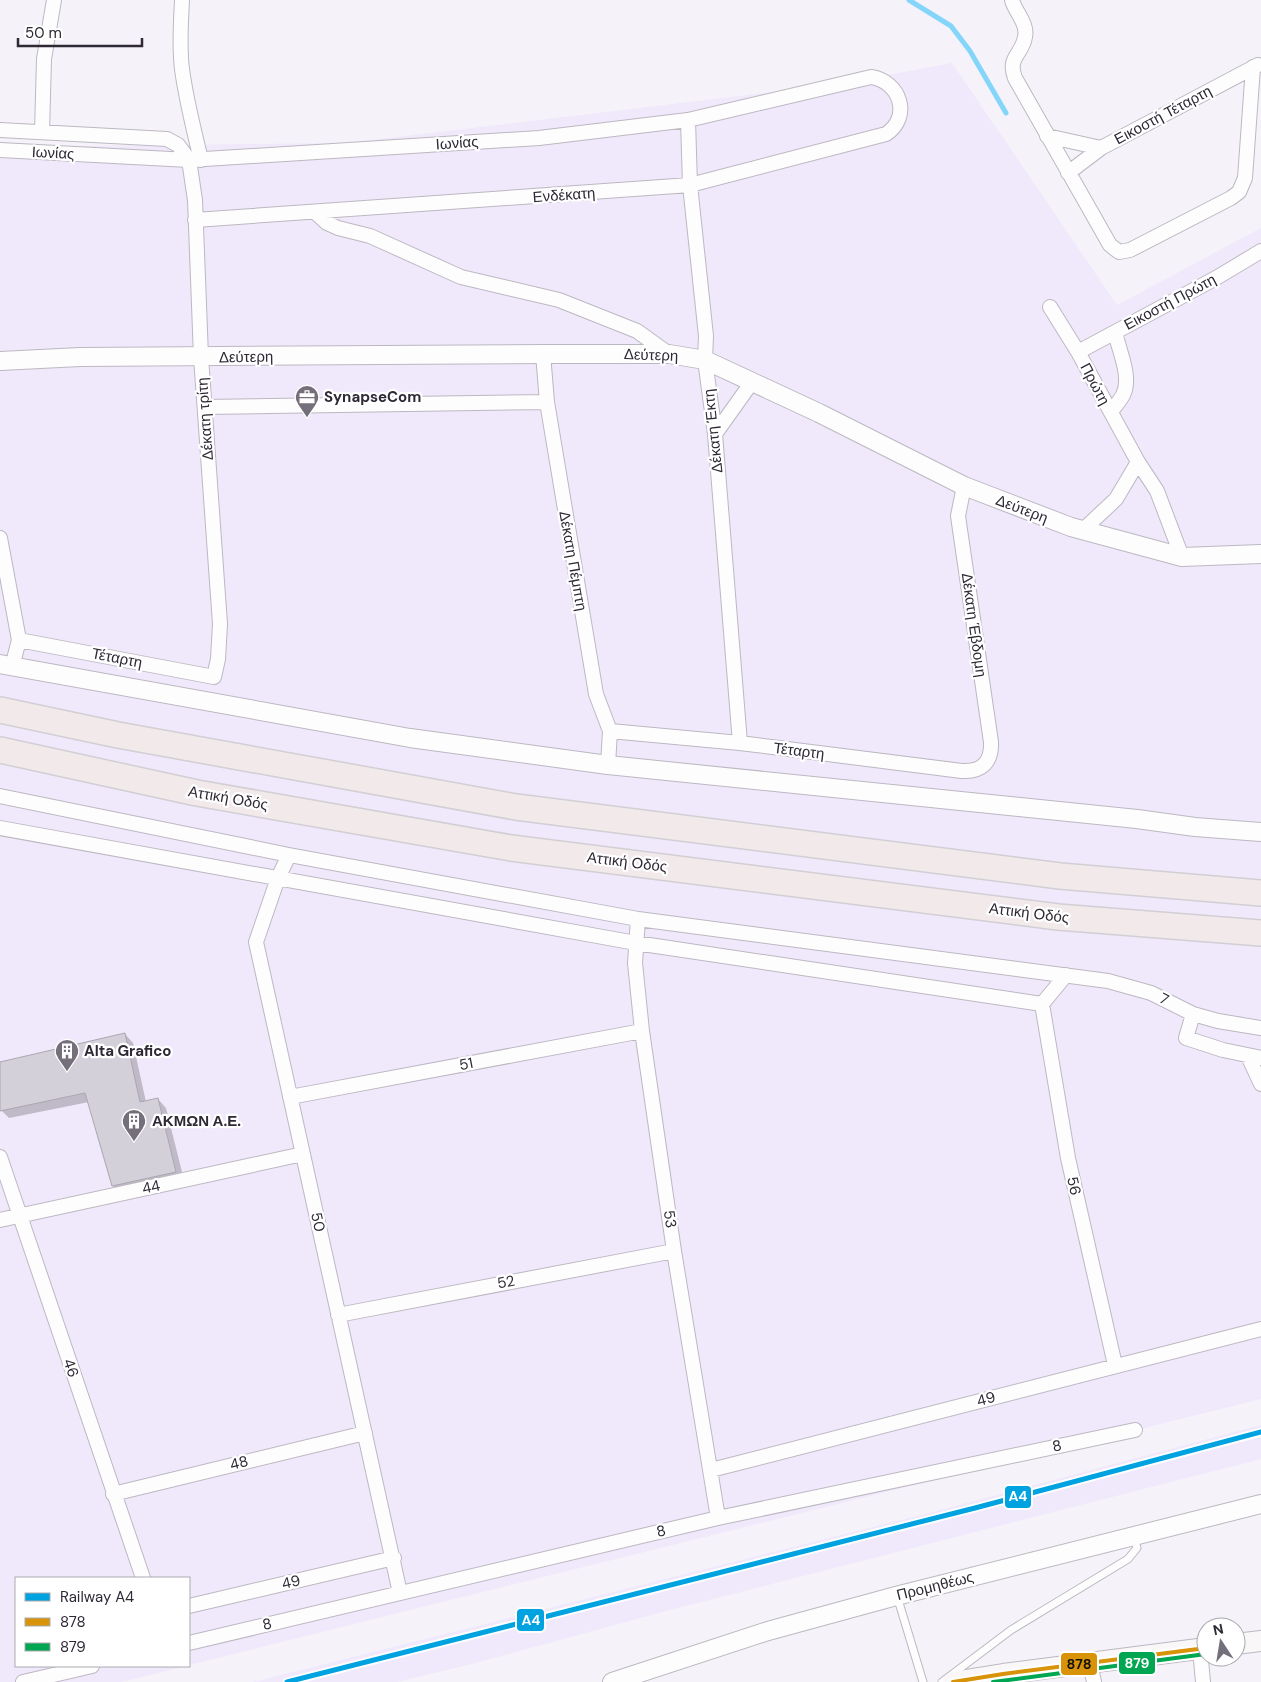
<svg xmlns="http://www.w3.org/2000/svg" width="1261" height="1682" font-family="'DM Sans',sans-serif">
  <rect width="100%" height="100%" fill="#f5f2f9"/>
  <path fill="#f0e8fb" d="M952,63L1117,305L1261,228V1399L189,1665V1578H16V1666H187L121,1682H0V147L346,143L840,84Z
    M1261,1425V1459L666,1611L472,1664L397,1682H253L929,1513Z"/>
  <path fill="#0003" d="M125,1034L133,1043L146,1102L158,1099L166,1108L184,1180L121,1194L113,1186L89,1102L9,1118L1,1110L0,1105V1063Z"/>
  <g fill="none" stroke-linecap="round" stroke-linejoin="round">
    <path stroke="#84d5fa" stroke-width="5" d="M909,0L951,26L970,51L1006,113"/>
  </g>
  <path fill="#d4d0d9" stroke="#aba7b0" d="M125,1033L140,1102L158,1098L176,1172L112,1186L85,1093L0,1111V1062Z"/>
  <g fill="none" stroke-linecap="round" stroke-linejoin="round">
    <g stroke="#bcb8c1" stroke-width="9">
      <path id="service" d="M897,1596L923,1682
        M942,1682L1011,1630L1128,1559L1137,1548L1134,1536"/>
    </g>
    <g stroke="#bcb8c1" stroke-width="16">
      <path id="minor" d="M182,0C181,23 179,46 182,69C186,100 194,130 201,160
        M1012,0C1015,12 1028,23 1025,37C1022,55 1007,57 1015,78L1110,245L1119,252L1130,250L1231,198L1239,192L1245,178L1253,67
        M688,120L690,185L706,336L705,360L715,434L740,743
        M0,130L167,139L178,145L189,160L195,200L201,357L220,624L218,659L214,677L19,640
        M42,132L44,59L54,0
        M1047,136L1101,148
        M0,150L189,160L539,138L688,120L871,77C900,81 912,117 886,134L690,185L195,220
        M1068,173L1101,148L1258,65
        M316,213L327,223L338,228L370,236L461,277L559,300L637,331L669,354
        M1050,307L1078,352L1138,462L1157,491L1182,557
        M1078,352L1216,278L1261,251
        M543,354L547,402L596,694L610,731L608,765
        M205,407L547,402
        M1111,412C1114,407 1120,401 1123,395C1132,377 1119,351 1115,332
        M715,434L752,382
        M1083,530L1116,499L1138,462
        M0,538L19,640L12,667
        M610,731L740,743L962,771C982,772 992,762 991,742L958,516L964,486
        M0,796L289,855L638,919L1108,981L1151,993L1193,1014L1218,1021L1261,1028
        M0,828L636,943L1042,1004
        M289,855L278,878L256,942L400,1593
        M638,919L635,963L642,1031L674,1251L718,1518
        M1042,1004L1068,1158L1115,1365
        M1042,1004L1066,975
        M1193,1014L1186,1038L1223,1050L1261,1058
        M1248,1056L1261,1084
        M290,1097L642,1031
        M0,1157L143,1578
        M0,1220L303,1154
        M338,1315L674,1251
        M711,1470L1261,1329
        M113,1494L365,1433
        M189,1606L394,1558
        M189,1643L718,1518L1135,1430
        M1200,1649L1203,1682
        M1090,1663L1094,1682
        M23,1682L92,1666"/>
    </g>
    <g stroke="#bcb8c1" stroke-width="20">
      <path id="tertiary" d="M0,361L80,357L543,354H669L705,360L819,413L964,486L1071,527L1182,557L1261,554
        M0,664L410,738L608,765L1137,819L1195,827L1261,832
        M612,1682L768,1631L896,1596L1261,1504"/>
    </g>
    <g stroke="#bcb8c1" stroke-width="22">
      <path id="secondary" d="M1236,1644L1261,1641
        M953,1682L1003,1674L1206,1648"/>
    </g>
    <g stroke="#d1cfd4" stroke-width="28">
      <path id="motorway" d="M0,710L118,735L516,807L1060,876L1261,893
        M0,750L197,793L511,848L1058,917L1261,933"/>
    </g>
    <use href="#service" stroke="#fefdfe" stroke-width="7"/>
    <use href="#minor" stroke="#fefdfe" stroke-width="14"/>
    <use href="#tertiary" stroke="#fefdfe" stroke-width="18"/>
    <use href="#secondary" stroke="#faf7f8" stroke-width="20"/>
    <use href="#motorway" stroke="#f2e9eb" stroke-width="25"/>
    <g stroke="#fff" stroke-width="8">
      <path id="bus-1" d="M953,1682L1003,1674L1206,1648"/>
    </g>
    <g stroke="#fff" stroke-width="8">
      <path id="bus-2" d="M993,1682L1206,1654"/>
    </g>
    <use href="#bus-1" stroke="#d99308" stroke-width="4"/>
    <use href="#bus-2" stroke="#00a651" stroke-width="4"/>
    <g stroke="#fff" stroke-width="9">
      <path id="rail-1" d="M287,1682L975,1508L1261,1432"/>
    </g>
    <use href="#rail-1" stroke="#00a3e0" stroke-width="5"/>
  </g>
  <defs>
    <g id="office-pin" transform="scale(1.25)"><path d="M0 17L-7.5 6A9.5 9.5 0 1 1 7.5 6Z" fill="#746f7a" stroke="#fff"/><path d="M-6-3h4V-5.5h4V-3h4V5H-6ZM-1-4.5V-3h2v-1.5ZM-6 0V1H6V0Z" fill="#fff"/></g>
    <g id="building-pin" transform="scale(1.25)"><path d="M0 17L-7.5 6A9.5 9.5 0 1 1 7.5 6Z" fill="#746f7a" stroke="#fff"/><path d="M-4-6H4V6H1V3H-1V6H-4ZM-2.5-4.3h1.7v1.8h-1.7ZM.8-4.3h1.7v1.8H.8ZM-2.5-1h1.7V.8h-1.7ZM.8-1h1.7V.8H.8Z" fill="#fff"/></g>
  </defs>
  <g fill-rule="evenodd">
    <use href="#office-pin" x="307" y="397"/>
    <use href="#building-pin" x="67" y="1051"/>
    <use href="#building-pin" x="134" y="1121"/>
  </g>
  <g text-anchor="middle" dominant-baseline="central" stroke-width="4.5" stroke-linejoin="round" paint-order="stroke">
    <g font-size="15" fill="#2e2935" stroke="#fff">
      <text transform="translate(1163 115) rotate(-28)">Εικοστή Τέταρτη</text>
      <text transform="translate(457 143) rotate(-4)">Ιωνίας</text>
      <text transform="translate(53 153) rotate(3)">Ιωνίας</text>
      <text transform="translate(564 195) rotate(-4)">Ενδέκατη</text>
      <text transform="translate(1170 302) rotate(-28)">Εικοστή Πρώτη</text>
      <text transform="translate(651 355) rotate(2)">Δεύτερη</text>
      <text transform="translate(246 357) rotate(-1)">Δεύτερη</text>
      <text transform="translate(1095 384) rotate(62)">Πρώτη</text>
      <text transform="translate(205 419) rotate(-94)">Δέκατη τρίτη</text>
      <text transform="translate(713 431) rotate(-96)">Δέκατη Έκτη</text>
      <text transform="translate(1022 509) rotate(21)">Δεύτερη</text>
      <text transform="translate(573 561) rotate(80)">Δέκατη Πέμπτη</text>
      <text transform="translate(974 625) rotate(82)">Δέκατη Έβδομη</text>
      <text transform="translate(117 658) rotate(11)">Τέταρτη</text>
      <text transform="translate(799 751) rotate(7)">Τέταρτη</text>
      <text transform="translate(228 798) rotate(10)">Αττική Οδός</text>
      <text transform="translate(627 862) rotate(7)">Αττική Οδός</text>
      <text transform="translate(1029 913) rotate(7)">Αττική Οδός</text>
      <text transform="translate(1164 999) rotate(27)">7</text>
      <text transform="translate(466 1064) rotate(-11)">51</text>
      <text transform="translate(1074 1186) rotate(77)">56</text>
      <text transform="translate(151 1187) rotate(-12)">44</text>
      <text transform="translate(670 1219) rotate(81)">53</text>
      <text transform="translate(318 1222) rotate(78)">50</text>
      <text transform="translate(506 1282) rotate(-11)">52</text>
      <text transform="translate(71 1368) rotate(71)">46</text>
      <text transform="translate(986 1399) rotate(-15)">49</text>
      <text transform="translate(1057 1446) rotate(-12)">8</text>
      <text transform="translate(239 1463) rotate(-14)">48</text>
      <text transform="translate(661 1531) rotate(-13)">8</text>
      <text transform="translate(291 1582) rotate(-13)">49</text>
      <text transform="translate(935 1586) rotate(-14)">Προμηθέως</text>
      <text transform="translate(267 1624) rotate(-13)">8</text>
    </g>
    <g font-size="15" font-weight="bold" fill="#2e2935" stroke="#fff" text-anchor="start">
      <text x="324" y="397">SynapseCom</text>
      <text x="84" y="1051">Alta Grafico</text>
      <text x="152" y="1121">ΑΚΜΩΝ Α.Ε.</text>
    </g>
  </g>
  <g stroke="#fff" stroke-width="2">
    <rect x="1004" y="1485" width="28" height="24" rx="5" fill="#00a3e0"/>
    <rect x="516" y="1608" width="29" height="24" rx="5" fill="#00a3e0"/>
    <rect x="1118" y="1651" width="38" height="24" rx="5" fill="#00a651"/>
    <rect x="1060" y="1652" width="38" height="24" rx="5" fill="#d99308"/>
  </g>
  <g font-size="14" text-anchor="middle" font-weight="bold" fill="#fff">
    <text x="1018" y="1501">A4</text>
    <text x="531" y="1625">A4</text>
    <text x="1137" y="1668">879</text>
  </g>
  <g font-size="14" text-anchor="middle" font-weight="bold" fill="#111">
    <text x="1079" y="1669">878</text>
  </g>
  <rect x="15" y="1577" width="175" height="90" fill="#ffffff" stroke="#aba9ae"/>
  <rect x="25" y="1593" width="25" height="8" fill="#00a3e0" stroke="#aba9ae"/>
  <text x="60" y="1602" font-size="15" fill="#2e2935">Railway A4</text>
  <rect x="25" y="1618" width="25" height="8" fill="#d99308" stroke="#aba9ae"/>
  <text x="60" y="1627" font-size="15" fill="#2e2935">878</text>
  <rect x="25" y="1643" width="25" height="8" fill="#00a651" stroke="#aba9ae"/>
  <text x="60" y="1652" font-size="15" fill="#2e2935">879</text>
  <g transform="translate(1221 1642) rotate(348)"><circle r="24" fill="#ffffff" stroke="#aba9ae"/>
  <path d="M0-4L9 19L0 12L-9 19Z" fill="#746f7a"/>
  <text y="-8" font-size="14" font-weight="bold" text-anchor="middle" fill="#2e2935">N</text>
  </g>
  <path d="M18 38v8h124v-8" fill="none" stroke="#2e2935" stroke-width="2.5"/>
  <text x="25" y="38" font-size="15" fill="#2e2935" stroke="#ffffff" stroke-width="4" paint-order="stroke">50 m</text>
</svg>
